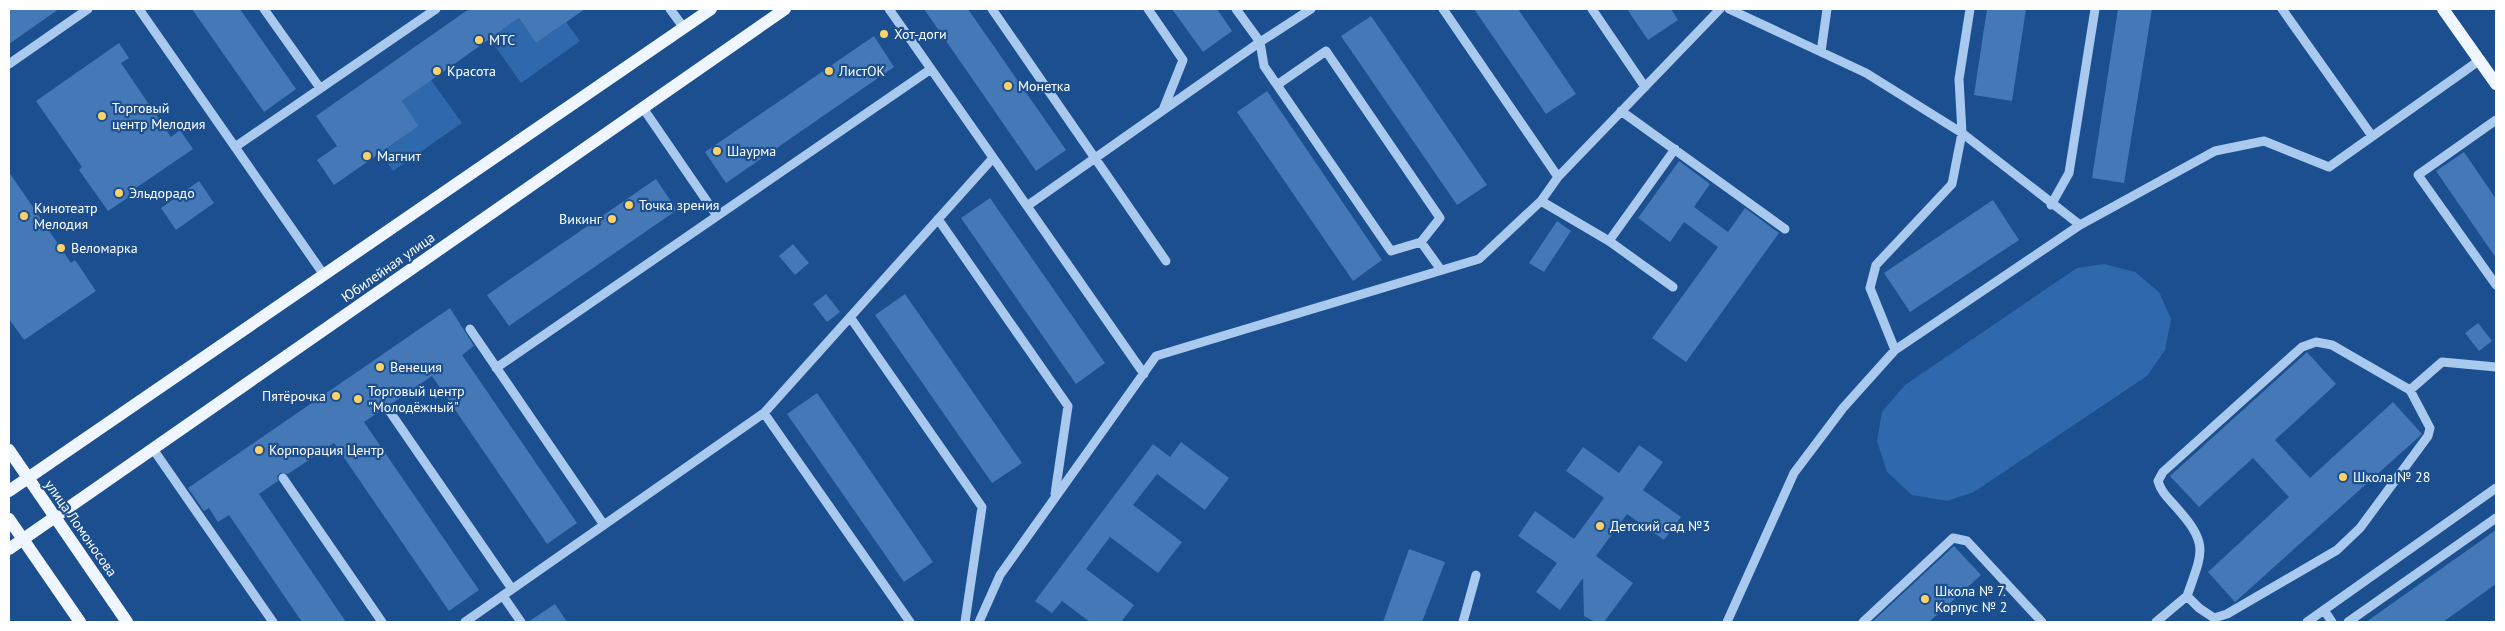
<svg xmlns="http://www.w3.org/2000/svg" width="2505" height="631" font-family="'PT Sans',sans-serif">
  <rect width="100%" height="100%" fill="#1b4f8f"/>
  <path fill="#2e69ad" d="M519,18L536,43L566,22L580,41L521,83L490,39Z
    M431,80L462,123L393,171L381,153L419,126L402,101Z
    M2104,264L2135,272L2159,292L2171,319L2165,350L2147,376L1974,492L1947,501L1912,495L1887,472L1877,441L1882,412L1905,385L2077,268Z"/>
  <path fill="#4478b7" d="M9,9H59L9,44Z
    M192,9H240L296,89L264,112Z
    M469,9H585L536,43L519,18L402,101L419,126L334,185L317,160L337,146L316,116Z
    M924,9H968L1066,150L1036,171Z
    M1172,9H1217L1232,31L1203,52Z
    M1474,9H1518L1576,94L1546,114Z
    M1627,9H1671L1678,20L1648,40Z
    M1987,9H2026L2012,101L1974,95Z
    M2118,9H2152L2124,183L2092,178Z
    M1371,16L1487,185L1457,205L1341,36Z
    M874,36L894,67L726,183L705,152Z
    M119,43L129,58L121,63L171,137L180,130L193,149L130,192L132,195L108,211L79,170L82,167L36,101Z
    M1267,91L1382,260L1353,281L1237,112Z
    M2464,152L2496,199V258L2436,171Z
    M1679,161L1710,184L1694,207L1728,232L1745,208L1779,233L1686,362L1652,338L1718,247L1684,222L1670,242L1638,218Z
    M9,172L71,263L75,260L96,291L24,340L9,319Z
    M656,179L677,210L509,326L487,295Z
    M199,181L214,203L176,230L161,208Z
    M990,198L1105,363L1076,384L961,218Z
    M1993,200L2019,240L1910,312L1884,273Z
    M1557,221L1571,231L1544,272L1529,263Z
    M793,244L809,263L795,275L779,256Z
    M826,294L840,312L827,322L813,304Z
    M905,294L1022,463L992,483L875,315Z
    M450,308L474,346L462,355L577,523L547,544L432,376L391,404H385L382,410L364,422L479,590L449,611L334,443L288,474L280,473L277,476L278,481L259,494L346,622H302L229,515L218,522L209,508L204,511L188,488Z
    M2478,323L2492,341L2479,351L2465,333Z
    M2307,352L2336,384L2275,440L2310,478L2393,402L2422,434L2235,602L2208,572L2289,497L2253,458L2199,507L2170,476Z
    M817,393L933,562L904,582L787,414Z
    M1181,442L1229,478L1205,510L1157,474L1133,505L1182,542L1158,573L1110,537L1086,569L1134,605L1121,622H1090L1062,601L1052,613L1035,601L1153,444L1170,457Z
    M1639,445L1663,462L1643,490L1681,517L1664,540L1627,514L1596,556L1633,583L1604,622H1595L1584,616L1583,578L1560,610L1536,592L1557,563L1518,536L1535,511L1574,539L1604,498L1566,471L1583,447L1619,473Z
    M2496,530V584L2443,622H2366Z
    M1954,546L1981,575L1929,622H1872Z
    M1409,549L1445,562L1422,622H1383Z
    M555,604L567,622H528Z"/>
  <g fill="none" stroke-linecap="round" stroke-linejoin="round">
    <path stroke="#a9c9ee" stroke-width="9" d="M139,9L324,275
      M264,9L320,88
      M670,9L684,28
      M889,9L1027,206L1260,42L1236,9
      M992,9L1166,261
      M1148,9L1183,60L1163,110
      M1443,9L1558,177
      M1592,9L1645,87
      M1729,9L1866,73L1962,133L2080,225
      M2282,9L2372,136
      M1821,52L1827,9
      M9,64L88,9
      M1277,85L1326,51L1440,218L1421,242L1391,251L1277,85L1264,66L1260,42L1311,9
      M643,108L717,216
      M1621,111L1785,229
      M2496,120L2418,175L2496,285
      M235,147L436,9
      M1541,201L1609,241L1673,287
      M2051,205L2069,173L2095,9
      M1027,206L1144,374
      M938,219L1068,406L1055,494
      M1609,241L1675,149
      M1421,242L1441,270
      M850,317L982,507L965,622
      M470,329L604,525
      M1895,350L1870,288L1876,265L1952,184L1962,133L1959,79L1970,9
      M496,368L931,69
      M388,409L512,589
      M764,413L910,622
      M153,449L273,622
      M283,478L382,622
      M503,596L521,622
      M2187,596C2203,551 2209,544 2176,507C2168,498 2161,492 2158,481L2163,472L2302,347L2316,342L2332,345L2410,390
      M2324,610L2332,622
      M465,622L764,413L993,158
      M979,622L1000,575L1156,356L1479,259L1541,201L1558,177L1720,9
      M1463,622L1476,575
      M1727,622L1794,473L1843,408L1895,350L2080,225L2215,151L2264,141L2329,167L2480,60
      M1863,622L1953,538L1967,541L2042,622
      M2156,622L2187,596L2199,608L2214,618L2227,614L2337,550L2360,528L2428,436L2430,428L2410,390L2442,362L2496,367
      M2307,622L2496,488
      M2348,622L2496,518"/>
    <path stroke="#f0f6ff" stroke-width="12" d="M2443,9L2496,84
      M9,450L127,622
      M9,491L711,9
      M9,519L80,622
      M9,549L785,9"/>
  </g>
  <g fill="#ffd166" stroke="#1b4f8f" stroke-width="2">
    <circle cx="884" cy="34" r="5"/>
    <circle cx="479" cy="40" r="5"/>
    <circle cx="437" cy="71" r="5"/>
    <circle cx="829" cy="71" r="5"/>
    <circle cx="1008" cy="86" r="5"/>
    <circle cx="102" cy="116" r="5"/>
    <circle cx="717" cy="151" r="5"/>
    <circle cx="367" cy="156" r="5"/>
    <circle cx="119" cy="193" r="5"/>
    <circle cx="629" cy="205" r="5"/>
    <circle cx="24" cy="216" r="5"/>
    <circle cx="612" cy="219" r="5"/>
    <circle cx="61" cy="248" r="5"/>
    <circle cx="380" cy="367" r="5"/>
    <circle cx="336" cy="396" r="5"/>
    <circle cx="358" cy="399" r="5"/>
    <circle cx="259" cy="450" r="5"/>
    <circle cx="2343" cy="477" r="5"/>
    <circle cx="1600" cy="526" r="5"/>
    <circle cx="1925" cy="599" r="5"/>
  </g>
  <g text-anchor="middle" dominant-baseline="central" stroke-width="4.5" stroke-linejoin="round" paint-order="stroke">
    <g font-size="14" fill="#fff" stroke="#1b4f8f" text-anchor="start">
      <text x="894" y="34">Хот-доги</text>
      <text x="489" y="40">МТС</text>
      <text x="447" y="71">Красота</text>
      <text x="839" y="71">ЛистОК</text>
      <text x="1018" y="86">Монетка</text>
      <text x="112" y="108">Торговый<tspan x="112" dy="16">центр Мелодия</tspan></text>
      <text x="727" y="151">Шаурма</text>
      <text x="377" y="156">Магнит</text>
      <text x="129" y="193">Эльдорадо</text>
      <text x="639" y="205">Точка зрения</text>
      <text x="34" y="208">Кинотеатр<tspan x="34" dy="16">Мелодия</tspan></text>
      <text x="602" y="219" text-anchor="end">Викинг</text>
      <text x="71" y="248">Веломарка</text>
      <text x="390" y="367">Венеция</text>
      <text x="368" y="391">Торговый центр<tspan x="368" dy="16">"Молодёжный"</tspan></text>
      <text x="326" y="396" text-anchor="end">Пятёрочка</text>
      <text x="269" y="450">Корпорация Центр</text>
      <text x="2353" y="477">Школа № 28</text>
      <text x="1610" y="526">Детский сад №3</text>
      <text x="1935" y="591">Школа № 7.<tspan x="1935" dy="16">Корпус № 2</tspan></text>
    </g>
    <g font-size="14" fill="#fff" stroke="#1b4f8f">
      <text transform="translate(388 267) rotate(-35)">Юбилейная улица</text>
      <text transform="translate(81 528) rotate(55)">улица Ломоносова</text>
    </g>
  </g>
  <rect width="2505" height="631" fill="none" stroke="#ffffff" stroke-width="20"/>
</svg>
